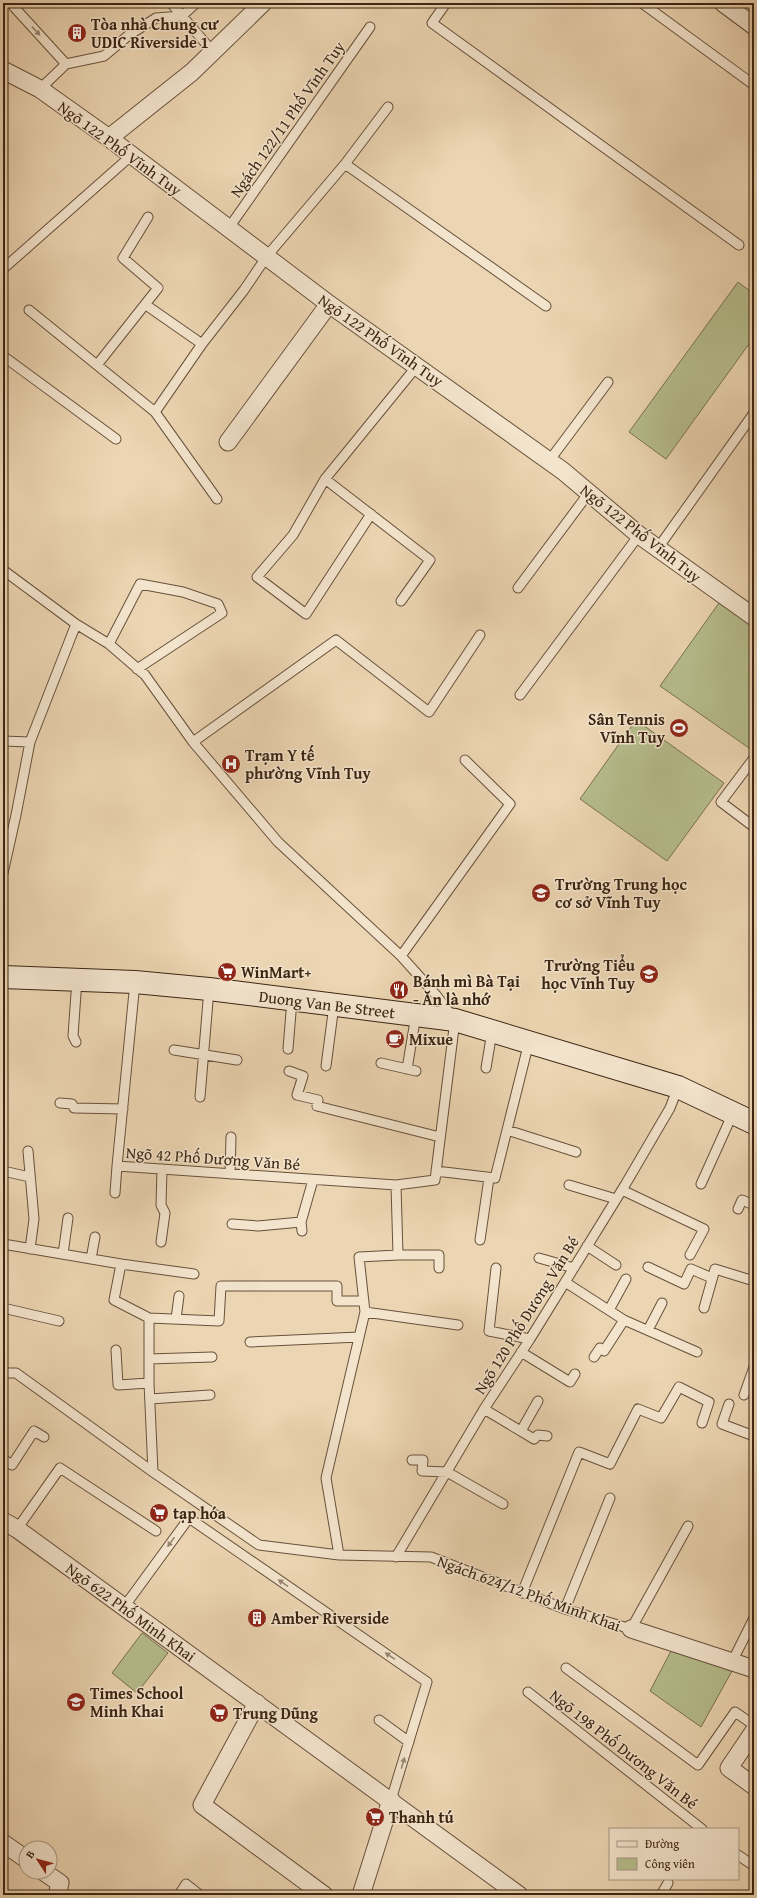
<svg xmlns="http://www.w3.org/2000/svg" width="757" height="1898" font-family="'Gentium Book Plus',serif">
  <rect width="100%" height="100%" fill="#ecd5b2"/>
  <filter id="stains"><feTurbulence type="fractalNoise" baseFrequency=".005" numOctaves="4"/><feColorMatrix values="0 0 0 0 .2 0 0 0 0 .09 0 0 0 0 .02 0 0 0 .5 -.17"/></filter>
  <radialGradient id="worn" r=".72"><stop offset=".6" stop-color="#630" stop-opacity="0"/><stop offset="1" stop-color="#630" stop-opacity=".3"/></radialGradient>
  <path fill="#b6bd8d" stroke="#797150" d="M738,282L754,294V337L666,459L629,432Z
    M719,603L754,628V740L749,748L660,686Z
    M636,720L724,783L667,861L580,799Z
    M142,1633L168,1653L137,1693L112,1673Z
    M672,1649L732,1671L701,1727L650,1691Z"/>
  <g fill="none" stroke-linecap="round" stroke-linejoin="round">
    <g stroke="#68513b" stroke-width="11">
      <path id="lane" d="M19,3L14,7L66,64L40,89
        M171,3L213,52
        M446,3L432,23L739,245
        M642,3L754,85
        M66,64L104,56L129,35L156,18L182,16L196,3
        M345,164L388,107
        M228,229L370,27
        M3,269L132,155
        M146,305L202,344
        M29,310L155,412
        M3,356L116,439
        M97,365L158,288L123,258L148,217
        M549,461L608,382
        M325,479L430,560L401,601
        M217,499L155,412L202,344L244,290L267,256L345,164L546,306
        M371,514L306,614L257,577L293,535L325,479L417,366
        M658,548L754,413
        M3,570L76,624L109,644L145,675L193,742L278,842L401,956L436,995L455,1020L435,1180L396,1185L117,1166L135,982
        M518,588L588,494
        M109,644L140,584L183,592L218,604L222,613L137,669
        M520,695L639,535
        M3,741L30,742
        M193,742L336,640L429,712L480,635
        M754,758L721,802L754,827
        M3,873L16,815L30,742L76,624
        M401,956L510,804L465,760
        M76,1042L73,1036L77,979
        M288,1049L292,1000
        M174,1050L237,1060
        M381,1063L416,1071
        M326,1066L334,1005
        M486,1068L492,1032
        M407,1069L416,1015
        M289,1071L303,1076L297,1095L318,1100L317,1106L440,1137
        M200,1097L209,989
        M60,1103L72,1104L74,1108L123,1109
        M507,1130L576,1152
        M28,1151L34,1219L30,1249
        M3,1171L30,1177
        M436,1171L495,1178L529,1042
        M230,1174L231,1137
        M701,1184L733,1113
        M569,1185L616,1199
        M622,1190L704,1229L690,1255
        M115,1193L117,1166
        M738,1209L742,1200L754,1205
        M232,1224L258,1226L301,1222
        M302,1231L301,1222L313,1180
        M480,1240L489,1178
        M161,1242L165,1213L161,1205L162,1169
        M3,1244L121,1264L114,1300L149,1318L219,1321L221,1286H337V1301H364
        M587,1246L616,1265
        M63,1254L68,1218
        M398,1255H439V1268
        M539,1258L574,1268
        M91,1259L95,1237
        M121,1264L194,1274
        M648,1267L684,1284L691,1269L712,1278
        M496,1268L489,1331L530,1339
        M565,1282L624,1320L697,1352
        M3,1308L59,1321
        M704,1308L715,1269L754,1281
        M609,1310L626,1279
        M365,1312L458,1325
        M149,1318V1383L153,1472
        M176,1319L179,1296
        M648,1330L662,1303
        M250,1342L359,1337
        M116,1350L118,1385L149,1383
        M521,1352L570,1382L575,1374
        M594,1357L600,1348L604,1351L624,1320
        M149,1359L212,1357
        M3,1373H16L153,1472L259,1545L339,1555L431,1557L565,1609L631,1629L688,1526
        M744,1395L754,1367
        M150,1399L210,1395
        M729,1404L722,1424L754,1436
        M484,1409L534,1439L538,1435L547,1436
        M521,1431L538,1401
        M3,1459L12,1465L34,1431L44,1437
        M412,1460H423L422,1471L447,1472L503,1504
        M17,1529L60,1468L156,1531
        M339,1555L326,1478L365,1312L359,1257L398,1255L396,1185
        M396,1557L484,1409L530,1339L625,1185L670,1108L678,1087
        M522,1593L579,1452L610,1464L638,1409L661,1418L679,1387L709,1402L702,1423
        M124,1607L189,1518L427,1682L391,1800
        M565,1609L610,1498
        M732,1662L754,1618
        M566,1668L698,1765L735,1712L754,1725
        M528,1692L702,1829
        M379,1720L409,1742
        M738,1855L754,1866
        M179,1895L186,1884L200,1895
        M661,1895L668,1883"/>
    </g>
    <g stroke="#68513b" stroke-width="19">
      <path id="street" d="M723,3L754,26
        M3,70L40,89L109,138L329,304L563,471L639,535L754,617
        M109,138L192,72L263,3
        M228,442L329,304
        M3,1521L17,1529L519,1895
        M631,1629L754,1669
        M257,1703L202,1805L324,1895
        M754,1731L729,1768L754,1786
        M3,1843L26,1859
        M44,1872L60,1883L57,1895
        M361,1895L391,1800"/>
    </g>
    <g stroke="#3c2513" stroke-width="24">
      <path id="secondary" d="M3,977L135,982L209,989L455,1020L678,1087L754,1123"/>
    </g>
    <use href="#lane" stroke="#f3e4cd" stroke-width="9"/>
    <use href="#street" stroke="#f3e4cd" stroke-width="17"/>
    <use href="#secondary" stroke="#f3e4cd" stroke-width="22"/>
  </g>
  <defs><path id="oneway-solid" d="M-6-.8H1V-3.2L6.5 0L1 3.2V.8H-6Z"/></defs>
  <g fill="#988470">
    <use href="#oneway-solid" transform="translate(36 31) rotate(47)"/>
    <use href="#oneway-solid" transform="translate(171 1542) rotate(126)"/>
    <use href="#oneway-solid" transform="translate(283 1583) rotate(-146)"/>
    <use href="#oneway-solid" transform="translate(390 1656) rotate(-146)"/>
    <use href="#oneway-solid" transform="translate(403 1763) rotate(-74)"/>
  </g>
  <defs>
    <g id="building-disc" transform="scale(1)"><circle r="9.5" fill="#8f2418" stroke="#f3e4cd"/><path d="M-4-6H4V6H1V3H-1V6H-4ZM-2.5-4.3h1.7v1.8h-1.7ZM.8-4.3h1.7v1.8H.8ZM-2.5-1h1.7V.8h-1.7ZM.8-1h1.7V.8H.8Z" fill="#fff"/></g>
    <g id="stadium-disc" transform="scale(1)"><circle r="9.5" fill="#8f2418" stroke="#f3e4cd"/><path d="M0-5a6.5 5 0 1 0 0 10a6.5 5 0 1 0 0-10ZM-3.5-1.8h7v3.6h-7Z" fill="#fff"/></g>
    <g id="hospital-disc" transform="scale(1)"><circle r="9.5" fill="#8f2418" stroke="#f3e4cd"/><path d="M-5-5h3v3.5h4V-5h3V5h-3V1.5h-4V5h-3Z" fill="#fff"/></g>
    <g id="school-disc" transform="scale(1)"><circle r="9.5" fill="#8f2418" stroke="#f3e4cd"/><path d="M0-5L7-2L0 1L-7-2ZM-4 1L0 2.5L4 1V4Q0 6-4 4Z" fill="#fff"/></g>
    <g id="supermarket-disc" transform="scale(1)"><circle r="9.5" fill="#8f2418" stroke="#f3e4cd"/><path d="M-6-5.5h2.5l.6 2H6L4.5 2H-2.5L-4.4-4H-6ZM-1.5 3.2a1.3 1.3 0 1 0 .1 0ZM3 3.2a1.3 1.3 0 1 0 .1 0Z" fill="#fff"/></g>
    <g id="restaurant-disc" transform="scale(1)"><circle r="9.5" fill="#8f2418" stroke="#f3e4cd"/><path d="M-5-6h1v4h1v-4h1v4h1v-4h1v5L-1.5 .5V6h-2V.5L-5-1ZM5-6V6H3V1.5H1.5Q1.5-4 5-6Z" fill="#fff"/></g>
    <g id="cafe-disc" transform="scale(1)"><circle r="9.5" fill="#8f2418" stroke="#f3e4cd"/><path d="M-5.5-4.5H6V0H3Q3 3.5 0 3.5H-2.5Q-5.5 3.5-5.5 0ZM3-3.2v2h1.7v-2ZM-6 4.5H4V6H-6Z" fill="#fff"/></g>
  </defs>
  <g fill-rule="evenodd">
    <use href="#building-disc" x="77" y="33"/>
    <use href="#stadium-disc" x="679" y="728"/>
    <use href="#hospital-disc" x="231" y="764"/>
    <use href="#school-disc" x="541" y="893"/>
    <use href="#supermarket-disc" x="227" y="972"/>
    <use href="#school-disc" x="649" y="974"/>
    <use href="#restaurant-disc" x="399" y="990"/>
    <use href="#cafe-disc" x="395" y="1039"/>
    <use href="#supermarket-disc" x="159" y="1513"/>
    <use href="#building-disc" x="257" y="1618"/>
    <use href="#school-disc" x="76" y="1702"/>
    <use href="#supermarket-disc" x="219" y="1713"/>
    <use href="#supermarket-disc" x="375" y="1817"/>
  </g>
  <g text-anchor="middle" dominant-baseline="central" stroke-width="3" stroke-linejoin="round" paint-order="stroke">
    <g font-size="16" font-weight="bold" fill="#3c2513" stroke="#f3e4cd" text-anchor="start">
      <text x="91" y="24">Tòa nhà Chung cư<tspan x="91" dy="18">UDIC Riverside 1</tspan></text>
      <text x="665" y="719" text-anchor="end">Sân Tennis<tspan x="665" dy="18">Vĩnh Tuy</tspan></text>
      <text x="245" y="755">Trạm Y tế<tspan x="245" dy="18">phường Vĩnh Tuy</tspan></text>
      <text x="555" y="884">Trường Trung học<tspan x="555" dy="18">cơ sở Vĩnh Tuy</tspan></text>
      <text x="635" y="965" text-anchor="end">Trường Tiểu<tspan x="635" dy="18">học Vĩnh Tuy</tspan></text>
      <text x="241" y="972">WinMart+</text>
      <text x="413" y="981">Bánh mì Bà Tại<tspan x="413" dy="18">- Ăn là nhớ</tspan></text>
      <text x="409" y="1039">Mixue</text>
      <text x="173" y="1513">tạp hóa</text>
      <text x="271" y="1618">Amber Riverside</text>
      <text x="90" y="1693">Times School<tspan x="90" dy="18">Minh Khai</tspan></text>
      <text x="233" y="1713">Trung Dũng</text>
      <text x="389" y="1817">Thanh tú</text>
    </g>
    <g font-size="16" fill="#3c2513" stroke="#f3e4cd">
      <text transform="translate(287 119) rotate(-55)">Ngách 122/11 Phố Vĩnh Tuy</text>
      <text transform="translate(120 148) rotate(36)">Ngõ 122 Phố Vĩnh Tuy</text>
      <text transform="translate(381 340) rotate(35)">Ngõ 122 Phố Vĩnh Tuy</text>
      <text transform="translate(641 533) rotate(38)">Ngõ 122 Phố Vĩnh Tuy</text>
      <text transform="translate(327 1004) rotate(7)">Duong Van Be Street</text>
      <text transform="translate(213 1158) rotate(4)">Ngõ 42 Phố Dương Văn Bé</text>
      <text transform="translate(526 1315) rotate(-58)">Ngõ 120 Phố Dương Văn Bé</text>
      <text transform="translate(529 1593) rotate(20)">Ngách 624/12 Phố Minh Khai</text>
      <text transform="translate(131 1612) rotate(36)">Ngõ 622 Phố Minh Khai</text>
      <text transform="translate(624 1749) rotate(38)">Ngõ 198 Phố Dương Văn Bé</text>
    </g>
  </g>
  <rect width="757" height="1898" fill="none" stroke="#ecd5b2" stroke-width="16"/>
  <rect x="4" y="4" width="749" height="1890" fill="none" stroke="#3c2513" stroke-width="2"/>
  <rect x="8" y="8" width="741" height="1882" fill="none" stroke="#3c2513"/>
  <rect x="609" y="1828" width="130" height="52" fill="#f3e4cd" stroke="#aa9883"/>
  <rect x="617" y="1841" width="20" height="6" fill="#f3e4cd" stroke="#aa9883"/>
  <text x="645" y="1848" font-size="12" fill="#3c2513">Đường</text>
  <rect x="617" y="1858" width="20" height="12" fill="#b6bd8d" stroke="#aa9883"/>
  <text x="645" y="1868" font-size="12" fill="#3c2513">Công viên</text>
  <g transform="translate(38 1860) rotate(306)"><circle r="19" fill="#f3e4cd" stroke="#aa9883"/>
  <path d="M0-3L7 15L0 10L-7 15Z" fill="#8f2418"/>
  <text y="-6" font-size="11" font-weight="bold" text-anchor="middle" fill="#3c2513">B</text>
  </g>
  <rect width="100%" height="100%" filter="url(#stains)"/>
  <rect width="100%" height="100%" fill="url(#worn)"/>
</svg>
